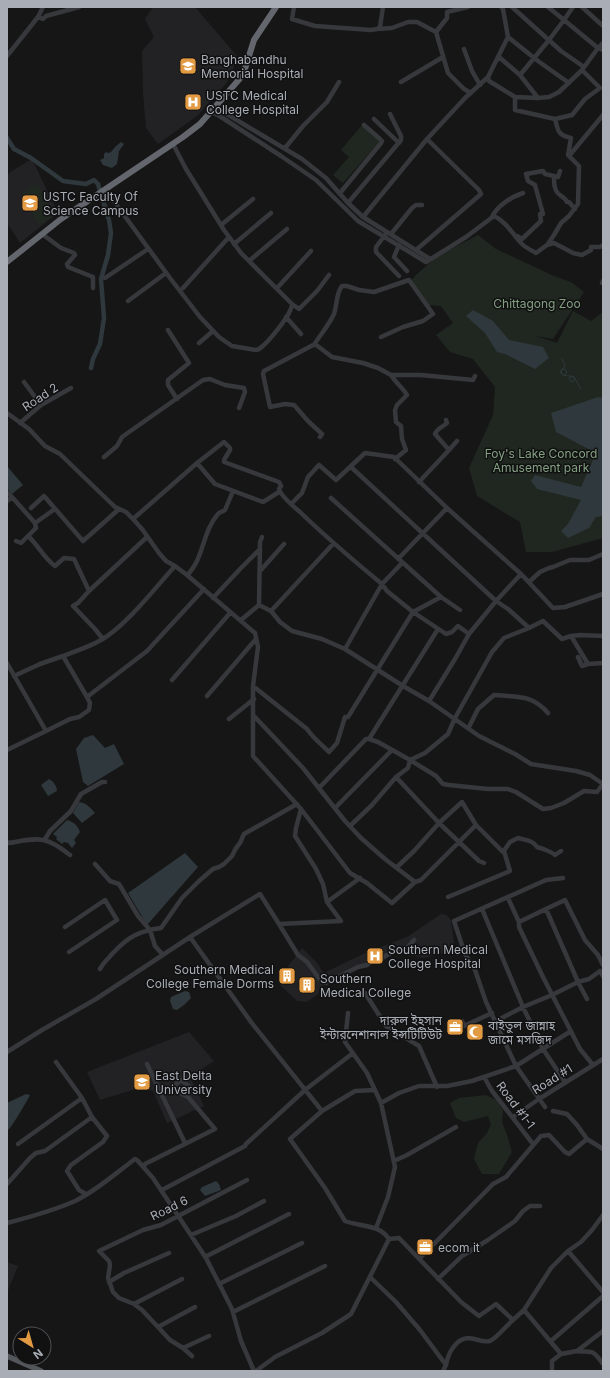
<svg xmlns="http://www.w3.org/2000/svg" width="610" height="1378" font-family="Inter,'Noto Sans Bengali',sans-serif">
  <rect width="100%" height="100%" fill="#161617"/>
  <path fill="#222224" d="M151,7H195L237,56L231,76L224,86L197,116L158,144L146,128L143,93L142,51L154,37L145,19L152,8Z
    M32,159L58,213L20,243L7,223V176L10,172Z
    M441,914L446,915L451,920L455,950L424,958L398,953L358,969L322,986L318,994L307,1002L297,1001L281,986L279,978L302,948L317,963L324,973L365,953L407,937Z
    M189,1032L214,1061L190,1077L204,1106L167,1123L153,1091L142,1087L100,1100L87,1072Z
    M7,1262L18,1266L7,1293Z"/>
  <path fill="#202720" d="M362,125L380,141L343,183L333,175L349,157L341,150Z
    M38,183L54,215L39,226L21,193Z
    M478,235L496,249L554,276L571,282L584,292L553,339L535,336L557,343L573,311L591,321L603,312V538L552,552H526L520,522L477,496L469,468L493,415L495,387L473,359L450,352L436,335L453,323L441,306L429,305L409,283L416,275L432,261V259Z
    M486,1095L496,1100L503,1110L502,1122L507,1135L512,1152L499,1174H482L474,1159L478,1143L487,1133L491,1125L488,1116L464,1122L456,1118L450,1103L459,1098Z"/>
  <path fill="#2f383c" d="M121,142L124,144L119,151L117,164L112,168L103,165L100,160L104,158V154L106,152L108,153L111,152L115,147Z
    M473,310L493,321L509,340L543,347L549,358L535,369L505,354L497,352L485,333L466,316Z
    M598,397L603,398V494L602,496L603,498V516L596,517L589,528L568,538L561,531L568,524L581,500L537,489L531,481L535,475L581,487L596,453L556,432L551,413Z
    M7,466L23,485L12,494L7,488Z
    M93,735L105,748L114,744L124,764L88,786L83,782L76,749L84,738Z
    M49,779C53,781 57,786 57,791L48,796L41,785Z
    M79,802C86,803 90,807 95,813L82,823L73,813Z
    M67,820C74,822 78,826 80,832L74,840L76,843L72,848L68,843L64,842L62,844L56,839L57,837L53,834Z
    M185,853L198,867L147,925L128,893Z
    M185,991L189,992L191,998L184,1005L177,1010L173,1009L170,1001L171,997Z
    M26,1094L30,1095C27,1101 11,1129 7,1131V1103Z
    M216,1181L219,1184L221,1190L205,1196L200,1190L202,1187Z"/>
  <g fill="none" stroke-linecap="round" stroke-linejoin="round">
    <path stroke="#2f383c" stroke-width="1" d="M562,359L565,366C563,370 557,371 563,375H565L567,372L565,369H562L561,371L562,374C566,377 570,375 574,377V381L571,382L569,378C570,377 572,376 574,377L581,389"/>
    <path stroke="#2f383c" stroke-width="4.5" d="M7,138L14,149L31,158L63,181L86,184L94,180L98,184L109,220L111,233L108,255L101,279L104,318L100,344L93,359L91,368"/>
    <path stroke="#37383c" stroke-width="4.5" d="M294,7L292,19L315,26L371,30L377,29L380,27L383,7
      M468,7L447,12V18L436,32L448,73L464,89L471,93
      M501,7L503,9L508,37L488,77L489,81L515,97L538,98L549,97L559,92L582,70L598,48L564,20L549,40L520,75
      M512,7L561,51L584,67
      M548,7L564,20L573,7
      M582,7L603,26
      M38,17L43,7
      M377,29L392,28L408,22H417L436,32
      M508,37L538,61L569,83
      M603,43L598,48L603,50
      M464,49L472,71L480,85
      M7,56L38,17L43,19L46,16L79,7
      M499,57L520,75L538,98
      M401,82L443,57
      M515,97V110L555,119L572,115L585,99L600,88L582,70
      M215,107L302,159L326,178L348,203L363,217L430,259
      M210,112L218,115L281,156L316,180L358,221L426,262L466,237L494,216C506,221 513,235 522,244C526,248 531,250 536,253L547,245L554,235L561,223L569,216L578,204L579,166L568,155L571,138C558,135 558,131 555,119
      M374,119L399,143
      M173,144L186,169L224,230L241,253L292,304L299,309L317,291L329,275
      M285,148L303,126L327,102L339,82
      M569,156L603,115
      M554,176C554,183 554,191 560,195C564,198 565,198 567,202H569L575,209
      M105,189L170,278L200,317L219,337L232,346L256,350L259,349C267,344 292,314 292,304
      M340,193L381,143L382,141L380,139L364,125
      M348,203L401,140V136L390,114
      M363,217L427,139
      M492,217C497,206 511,197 523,193
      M221,225L253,199
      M42,234L61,248L74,253L75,255L67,264L68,267L93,277V288
      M391,234L412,208L416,205H422
      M385,235L376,247V252L399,276
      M517,236L522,239L541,221L540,214H543L535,185L528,181L526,174L543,171L545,174L558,177L560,171
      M234,244L271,213
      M399,245L394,257L407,271
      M547,245L554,243L573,253L582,255L591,250V247H600L603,245
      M416,250L481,194L479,190L427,139L465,98L488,77
      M249,261L287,229
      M105,278L148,249
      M602,283L603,281
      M183,288L229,237
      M277,288L311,251
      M128,301L166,273
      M286,317L301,334
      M168,330L189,363L168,380V385L177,399
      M199,343L213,331
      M314,345C320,335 329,325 334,314C337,306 336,293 342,286H347L359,290L374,292L409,280L433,314L423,321L403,327L381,337
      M24,382L41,405
      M7,413L29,429L45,446L60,454L115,507L126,512L133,519L142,529L159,553L166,561L175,566L187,575L255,633L258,647L253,686V756L301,809L350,873L367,883L392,903L415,882
      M446,420L447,423C443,427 437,428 435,434L449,450L457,441
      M20,423L41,405L71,388
      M320,437L322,434L308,421L294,405L285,404L270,407L263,374L264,371L315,344L332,357L363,363L378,368L391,375
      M104,457L117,446L122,437L203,380L210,379L225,385L244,388L245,392L239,408
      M395,459L406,450L402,439L401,426L396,422L395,410L397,405L407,395C402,387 396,383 391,375H421L473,380L475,376
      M197,463L215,484L263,502L279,492
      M351,467L496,601L521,574
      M419,482L449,450
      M7,492L12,497
      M331,498L441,597
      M7,501L12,497L35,523L36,528L21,543L16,541
      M291,504L302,493L308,477L319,465L336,480L365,453L394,457L447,508L398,559
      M31,508L44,496L83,541L119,509
      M447,508L521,574L553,608L565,607L603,594
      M133,519L197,463L224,442L230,448V450L224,460V462L279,482L281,486L279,489C281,496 294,507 300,512C326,537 354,561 382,584L387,591L413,612L348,717H345L337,743L329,752C321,744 313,738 307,729L253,686
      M35,523L55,509
      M28,536C38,545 44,558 55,566L64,558L74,559L89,591
      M260,571L284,544
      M187,575C204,559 202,532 218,514C220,511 223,512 225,510L233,491
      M529,582L540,572L549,568L553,567L570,560H589L603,554
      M213,598L241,568L260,549
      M259,605L260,542L262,537
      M460,610L441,597L413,612L446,634L452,632L458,626L469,634
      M271,611L333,544
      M241,620L259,605L271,611L280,622L292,631L322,639L345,649L403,686L429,701L479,736L515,754L531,764L576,771L590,775L603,784
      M529,628L504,638L492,652L455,718L448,734L425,753L410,760L436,776L443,784L449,785L488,789H508L516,792L543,809L551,808L564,803L584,791L597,792L603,784
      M571,636L580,635L603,636
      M103,639L95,629L73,606L78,603L89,591L147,537
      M345,649L382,584L402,563
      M63,656C76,651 89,647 101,640C126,626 155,588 175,566
      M578,657L582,666L588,664
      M7,663L46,731L7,750
      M14,676L40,664L63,656L87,697L147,651L204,589
      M172,680L230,613
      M207,696L256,639
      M429,701L455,659L469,634L496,601L508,609L529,628L543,621L562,639L571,636L588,664L603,663
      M254,716L303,768L345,821L361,838L385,859L415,882L421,880L476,825L462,802L439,823L414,851L397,867
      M229,719L254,699
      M469,727L478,709L494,695C517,697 532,694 548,713
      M46,731L70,719L79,717L89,710L90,703L87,697
      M396,777L439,823L479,861L484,863
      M319,788L366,739H369L438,629
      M335,808L392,750
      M476,825L503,852L510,842L518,838C525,840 533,840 537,847C541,848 552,852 555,855L561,851
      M350,826L372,805L396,777L408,768L410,760L378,742L369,739
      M45,839L50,831L71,811L81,794L102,782H105
      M7,842L9,843C39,838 45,835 70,855
      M95,864L110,881L119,884L138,916L150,930L155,946L163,955
      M448,897L510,871L504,851
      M508,898L519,922V927L543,977L580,1049L593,1065
      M327,902L360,878
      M482,909L523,1007L543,1049L565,1082
      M546,909L565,900L585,940L598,955L603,965
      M519,922L546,909L578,982L587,999
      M279,924L298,955L307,962L321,981L326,983L358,967L367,965L371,962L379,960L387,955L408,947L414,940
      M65,927L105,900L117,920L69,952
      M190,937L251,1022L322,1111
      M100,969C103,963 108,959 112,954C128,937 138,931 161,928L182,898L199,881L213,869L219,867L224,864L232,856L236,848L240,843L244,834L297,804
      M365,993L386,1026L419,1046L437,1087
      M348,1013L345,1042L367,1073L381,1103L395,1167L388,1197L376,1228
      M462,1021L464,1026L492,1013
      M496,1021L523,1007L552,995L578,982L589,979L600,971L603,976
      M7,1052L42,1030L96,999L190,937L260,894L279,924L341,921L327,902L323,884L316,869L295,836L296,828L301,809
      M56,1062L82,1098L92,1117L107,1136L103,1142L71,1165L67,1171L79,1190L86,1194
      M147,1064L185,1143
      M484,1077L492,1091L533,1144
      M381,1103L399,1093L419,1086H447L472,1081L516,1066L571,1031
      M545,1107L516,1066L486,1002L475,970L465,954L454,921L546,880L563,878
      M553,1111L567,1114L577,1125L587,1139L603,1149
      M513,1117L539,1099L603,1059
      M18,1144L82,1098
      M246,1144L305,1090L353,1053
      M394,1161L407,1155L456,1127
      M144,1167L145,1164L215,1129L188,1097L190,1087L181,1080L175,1085L182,1094L188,1097
      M7,1184L30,1158L36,1153L45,1151L92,1117
      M162,1190L245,1146
      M603,1215L592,1230L581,1242L568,1251L603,1292
      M7,1223C30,1217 53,1211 75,1201C96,1191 116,1173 135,1159L137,1160L153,1178L206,1258L232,1309L241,1341L254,1371
      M191,1235L236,1216L264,1201
      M389,1239L399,1238L461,1302L479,1316L496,1304L513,1320L524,1310L561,1354L552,1361V1371
      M205,1257L289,1214
      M419,1259L493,1184L506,1177L541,1136L549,1135L565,1152L569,1154L587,1139
      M370,1277L396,1302L420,1330L446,1365L443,1371
      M438,1279L462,1256L488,1240L515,1221L523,1211L530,1206H540
      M109,1282L124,1273L169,1253
      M219,1284L302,1243
      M134,1304L182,1279
      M195,1307L158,1327L142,1310L134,1304L119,1298L113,1292L108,1278L110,1265L109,1261L99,1251L143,1230L161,1225L247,1180
      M524,1310L551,1268L568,1251
      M233,1312L325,1266
      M158,1327L170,1340L183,1348L192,1356
      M551,1341L603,1296
      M183,1348L209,1336
      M577,1351C582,1352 587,1351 591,1352C596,1353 600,1360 603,1364
      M561,1354L577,1351L603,1331
      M446,1365C448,1354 455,1339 468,1338C475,1338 483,1343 490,1341C497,1338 507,1325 513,1320
      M256,1371L275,1357L322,1333L351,1314L389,1239C379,1224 361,1227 345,1221L325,1188L290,1139L322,1111L355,1091L375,1090"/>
    <path stroke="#53565b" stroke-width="5.5" d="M7,1356L41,1371"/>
    <path stroke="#63676d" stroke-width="6" d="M7,262L61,219L183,137L200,124L243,75L254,40L276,7"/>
  </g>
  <defs>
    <g id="university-square" transform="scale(0.9)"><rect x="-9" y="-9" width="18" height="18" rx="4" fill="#e29b43" stroke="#111112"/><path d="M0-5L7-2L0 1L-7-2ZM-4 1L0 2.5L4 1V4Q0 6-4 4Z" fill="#fff"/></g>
    <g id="hospital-square" transform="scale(0.9)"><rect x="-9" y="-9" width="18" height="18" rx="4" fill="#e29b43" stroke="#111112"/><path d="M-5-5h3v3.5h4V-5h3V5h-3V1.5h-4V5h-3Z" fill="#fff"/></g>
    <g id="building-square" transform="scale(0.9)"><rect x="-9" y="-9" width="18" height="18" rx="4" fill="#e29b43" stroke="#111112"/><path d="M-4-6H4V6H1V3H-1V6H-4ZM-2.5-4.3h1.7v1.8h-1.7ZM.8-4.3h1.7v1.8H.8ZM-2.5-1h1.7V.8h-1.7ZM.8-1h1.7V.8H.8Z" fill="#fff"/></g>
    <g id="office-square" transform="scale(0.9)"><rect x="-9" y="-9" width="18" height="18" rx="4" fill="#e29b43" stroke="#111112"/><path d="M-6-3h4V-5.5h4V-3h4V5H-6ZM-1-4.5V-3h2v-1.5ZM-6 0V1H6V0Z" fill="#fff"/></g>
    <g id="mosque-square" transform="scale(0.9)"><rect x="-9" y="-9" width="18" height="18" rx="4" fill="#e29b43" stroke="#111112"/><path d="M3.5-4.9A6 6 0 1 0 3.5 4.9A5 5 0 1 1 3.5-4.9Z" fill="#fff"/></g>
  </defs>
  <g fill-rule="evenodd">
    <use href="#university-square" x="188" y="66"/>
    <use href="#hospital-square" x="193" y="102"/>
    <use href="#university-square" x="30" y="203"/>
    <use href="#hospital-square" x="375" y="956"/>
    <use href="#building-square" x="287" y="976"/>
    <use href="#building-square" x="307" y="985"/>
    <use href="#office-square" x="455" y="1027"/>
    <use href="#mosque-square" x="475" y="1032"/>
    <use href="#university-square" x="142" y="1082"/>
    <use href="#office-square" x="425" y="1247"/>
  </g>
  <g text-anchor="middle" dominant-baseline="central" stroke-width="3" stroke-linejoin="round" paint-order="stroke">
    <g font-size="12" fill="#a9aeb6" stroke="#111112" text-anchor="start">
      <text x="201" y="59">Banghabandhu<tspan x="201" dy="14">Memorial Hospital</tspan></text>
      <text x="206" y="95">USTC Medical<tspan x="206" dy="14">College Hospital</tspan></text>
      <text x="43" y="196">USTC Faculty Of<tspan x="43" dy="14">Science Campus</tspan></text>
      <text x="388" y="949">Southern Medical<tspan x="388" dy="14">College Hospital</tspan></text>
      <text x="274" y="969" text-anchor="end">Southern Medical<tspan x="274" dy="14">College Female Dorms</tspan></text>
      <text x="320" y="978">Southern<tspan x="320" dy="14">Medical College</tspan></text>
      <text x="442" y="1020" text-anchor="end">দারুল ইহসান<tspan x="442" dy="14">ইন্টারনেশানাল ইন্সটিটিউট</tspan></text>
      <text x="488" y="1025">বাইতুল জান্নাহ<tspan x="488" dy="14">জামে মসজিদ</tspan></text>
      <text x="155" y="1075">East Delta<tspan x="155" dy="14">University</tspan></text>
      <text x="438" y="1247">ecom it</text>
    </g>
    <g font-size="12" fill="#83a081" stroke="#111112">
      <text x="537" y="303">Chittagong Zoo</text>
      <text x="541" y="453">Foy's Lake Concord<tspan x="541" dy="14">Amusement park</tspan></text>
    </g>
    <g font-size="12" fill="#a9aeb6" stroke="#111112">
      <text transform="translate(40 397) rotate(-34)">Road 2</text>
      <text transform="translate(552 1079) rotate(-32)">Road #1</text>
      <text transform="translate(516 1105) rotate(53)">Road #1-1</text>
      <text transform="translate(169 1208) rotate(-26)">Road 6</text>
    </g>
  </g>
  <rect width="610" height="1378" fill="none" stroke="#a9aeb6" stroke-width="16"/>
  <g transform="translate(32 1346) rotate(143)"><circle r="19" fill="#111112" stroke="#4e5054"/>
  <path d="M0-3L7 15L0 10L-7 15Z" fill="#e29b43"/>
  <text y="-6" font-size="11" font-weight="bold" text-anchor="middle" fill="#a9aeb6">N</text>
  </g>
</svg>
